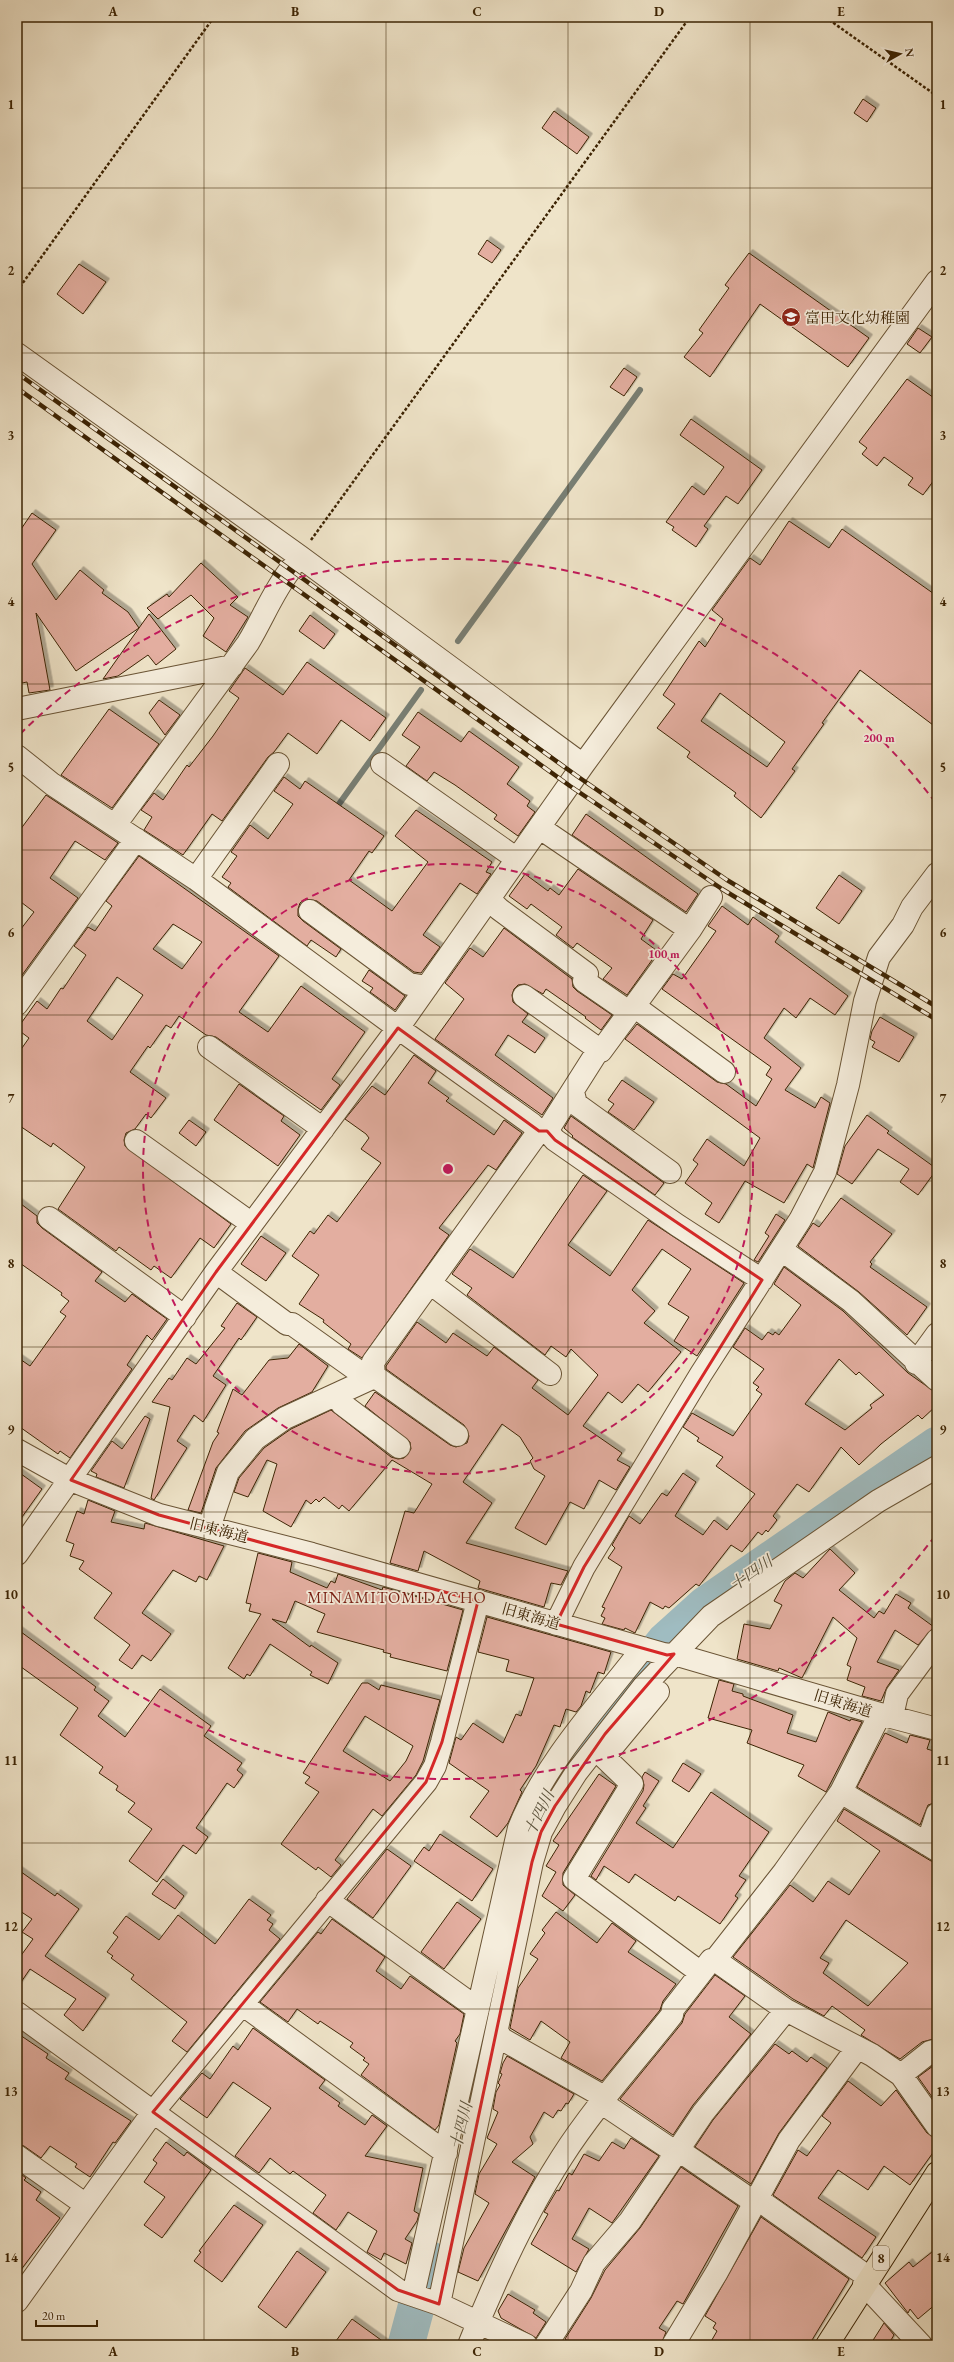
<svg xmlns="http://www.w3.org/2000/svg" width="954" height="2362" font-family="'EB Garamond','Noto Serif JP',serif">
  <defs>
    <filter id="shadow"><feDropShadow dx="3.5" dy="-3.5" stdDeviation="0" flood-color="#0004"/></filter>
  </defs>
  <rect width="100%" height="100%" fill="#efe4c9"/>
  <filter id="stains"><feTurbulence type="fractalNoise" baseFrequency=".005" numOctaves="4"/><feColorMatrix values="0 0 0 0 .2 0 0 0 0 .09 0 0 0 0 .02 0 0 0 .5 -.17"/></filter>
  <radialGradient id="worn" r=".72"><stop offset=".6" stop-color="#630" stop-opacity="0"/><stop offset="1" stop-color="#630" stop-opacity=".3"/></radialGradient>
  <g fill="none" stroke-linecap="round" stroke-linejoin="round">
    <path stroke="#787f75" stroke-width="6" d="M458,641L640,390
      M334,811L421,690"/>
    <path stroke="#9fbcc1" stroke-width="37" d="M545,1798L561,1771L665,1641L705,1605L937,1445
      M469,2093L502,1948
      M406,2345L429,2259"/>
  </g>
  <path fill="#e3aea0" stroke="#3d2404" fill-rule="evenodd" filter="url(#shadow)" d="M863,99L876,108L867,122L854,113Z
    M554,111L589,137L577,154L542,128Z
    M487,240L501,250L492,263L478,254Z
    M749,253L869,338L848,367L760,304L710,377L684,357L703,333L699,330L729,288L725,285Z
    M79,264L106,282L83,314L57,294Z
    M918,328L932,337L920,353L907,344Z
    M624,368L637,377L624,396L610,387Z
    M907,379L937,400V476L923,495L908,485L913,478L884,457L877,466L862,454L867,448L859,442Z
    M691,419L762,470L738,504L726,496L704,526L708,529L696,547L672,530L674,527L666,522L692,486L704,495L724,467L680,435Z
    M32,513L56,530L32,564L56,600L80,570L104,590L102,593L128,612L139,628L149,614L176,649L156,665L148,655L118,676L103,679L139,628L76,671L36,613L50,690L29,693L27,682L22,683L17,653V535Z
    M789,521L829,548L842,529L937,596V728L860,670L822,723L824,724L792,769L795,771L761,818L734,796L736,793L687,757L690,752L657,728L675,704L663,695L699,641L705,647L723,619L712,610L750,558L760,565ZM720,693L785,742L767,767L701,721Z
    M201,563L238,597L230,605L248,617L226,652L203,636L214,618L191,595L158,619L147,608L167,594L169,597Z
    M310,615L335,634L324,649L299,631Z
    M307,662L386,718L370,741L341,720L317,754L288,733L274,752L268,757L222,821L212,814L183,855L144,830L152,817L141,810L154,793L163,800L187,765L189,767L213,736L239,698L229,691L245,668L283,695Z
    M159,700L180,715L165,735L149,713Z
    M109,709L159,744L112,808L61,775Z
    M418,712L461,742L469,731L519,767L507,784L530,801L527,806L535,812L518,836L494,819L497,815L455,785L434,772L427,781L406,766L420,747L402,735Z
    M284,777L300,789L305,781L384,836L372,853L369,851L349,880L392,911L428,862L395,836L416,810L492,862L486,872L491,874L477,894L460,883L423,935L440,947L421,973L414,972L317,901L305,899L300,903L298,909V916L303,921L341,949L336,957L311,940L307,946L228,887L231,883L222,877L237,856L231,852L250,825L268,839L293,804L274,791Z
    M46,795L118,843L105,860L75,841L50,878L78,898L17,982V934L34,912L17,899V834Z
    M586,814L698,894L686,912L572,835Z
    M139,856L279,956L239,1012L268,1032L301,986L365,1032L332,1079L340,1085L321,1110L216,1037L206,1035L179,1016L171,1028L166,1025L150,1048L148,1046L130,1072L166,1098L151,1118L146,1114L135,1129L126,1133L124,1140L125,1146L231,1224L214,1248L200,1238L171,1278L154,1266L151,1270L119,1247L116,1251L58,1209L85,1167L53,1143L51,1147L17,1124V1055L29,1038L17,1029L37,1001L47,1009L61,988L63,989L86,955L74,946L88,927L95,931L112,906L106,901ZM173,924L202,942L182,969L153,949ZM117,977L143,995L112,1040L87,1021Z
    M578,869L653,920L641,939L656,950L650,958L652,960L627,995L603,979L612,968L577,943L573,948L556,935L562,927L531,904L527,909L509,896L525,874L548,891L550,888L559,895Z
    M839,875L862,891L839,924L816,908Z
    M722,906L748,925L753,917L779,936L775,942L848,996L835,1015L810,998L796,1018L784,1008L764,1038L801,1068L785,1090L815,1108L821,1097L830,1103L813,1168L807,1164L784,1203L745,1181L719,1223L705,1214L712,1203L685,1183L698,1164L693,1160L707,1139L744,1166L760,1138L625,1039L637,1024L717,1082L726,1084L756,1106L772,1079L766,1075L771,1067L662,989L673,974L682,979L716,931L708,926Z
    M504,928L572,979L573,987L577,991L612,1015L601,1030L585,1018L586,1017L546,989L543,994L525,984L518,985L514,989L512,995L513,1002L528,1014L522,1022L545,1038L535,1053L508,1035L495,1055L553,1098L542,1115L435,1039L464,999L445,983L470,948L483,957Z
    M369,970L405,996L395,1010L370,992L373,988L362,981Z
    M880,1017L914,1037L899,1062L872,1047L875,1042L870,1039L872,1031Z
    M414,1055L436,1071L428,1083L449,1098L446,1101L494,1135L504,1120L522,1133L496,1170L488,1165L439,1228L449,1235L362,1358L348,1349L351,1344L323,1322L324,1320L299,1304L319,1275L292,1256L310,1231L314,1234L328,1215L337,1222L381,1163L361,1149L369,1138L366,1134L345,1119L372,1086L385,1095Z
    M622,1080L654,1102L634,1130L608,1112L614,1104L608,1100Z
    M239,1084L284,1116L281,1121L300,1135L278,1166L214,1120Z
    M867,1115L889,1131L887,1133L937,1169L918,1195L900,1182L909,1169L878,1149L852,1184L837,1174L845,1146Z
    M571,1116L664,1183L655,1195L572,1137L573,1136L564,1128Z
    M189,1120L206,1132L196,1146L179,1133Z
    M583,1175L607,1191L568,1245L610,1276L648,1220L744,1283L697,1356L674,1341L689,1317L668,1304L691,1269L662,1249L632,1290L655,1311L644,1323L681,1352L648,1392L638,1384L622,1403L608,1392L583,1426L622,1453L617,1460L630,1467L616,1490L599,1480L584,1509L570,1502L546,1545L515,1528L545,1476L534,1469L530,1461L533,1458L520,1437L502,1424L463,1482L492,1503L466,1543L568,1571L561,1585L551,1583L544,1607L478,1588L480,1581L424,1551L418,1571L390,1563L405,1511L414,1513L432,1484L392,1460L349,1511L342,1505L339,1509L324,1497L319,1502L316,1499L311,1504L306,1500L291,1527L263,1511L277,1464L267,1460L248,1497L234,1492L239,1478L264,1448L291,1429L331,1410L391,1457L398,1459L404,1458L411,1449L410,1442L365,1406L375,1392L450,1445L456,1447L467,1443L469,1436L464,1425L386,1369V1366L417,1322L446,1343L453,1333L487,1356L494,1347L538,1380L532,1388L568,1415L598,1375L571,1349L566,1357L551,1346L545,1355L467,1295L472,1288L452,1274L470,1249L513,1278Z
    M841,1198L892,1234L870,1262L872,1264L870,1267L927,1307L907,1335L859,1292L798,1246L813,1223L819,1227Z
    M17,1201L37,1216V1223L42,1228L102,1272L95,1281L125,1302L132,1294L167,1319L152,1340L147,1335L127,1365L132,1369L70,1458L60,1451L58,1454L17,1425V1357L30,1366L66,1316L60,1312L69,1301L61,1295L62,1293L17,1261Z
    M776,1214L785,1220L758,1262L754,1260L769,1236L765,1233Z
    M261,1236L286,1253L266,1281L241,1264Z
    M784,1267L843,1311L908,1373L935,1392L937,1395V1405L922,1419L918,1415L881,1444L859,1465L841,1447L809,1492L797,1484L773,1516L777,1520L768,1532L766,1530L762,1535L758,1532L742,1552L731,1545L699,1586L696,1584L669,1608L665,1606L663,1609L650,1602L635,1633L625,1628L624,1630L602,1624L605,1618L601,1616L605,1608L602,1607L622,1567L608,1558L615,1548L612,1545L629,1516L640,1524L662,1493L667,1496L683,1473L696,1482L675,1516L703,1535L714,1520L727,1530L755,1494L716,1466L723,1457L697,1441L699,1438L683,1427L692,1413L733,1436L762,1394L756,1390L759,1387L753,1383L764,1369L733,1347L745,1328L762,1340L768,1332L773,1335L775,1332L779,1335L801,1305L774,1284ZM839,1359L856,1375L859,1372L884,1395L870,1405L872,1408L845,1430L805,1404Z
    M237,1303L257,1317L241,1340L239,1338L213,1376L226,1385L203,1422L194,1415L177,1441L187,1448L154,1500L151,1498L170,1407L152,1402L169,1378L172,1380L187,1358L196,1364L225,1328L221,1326Z
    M299,1344L328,1366L312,1392L278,1408L245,1431L216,1468L201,1513L188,1510L213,1442L219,1433L217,1432L233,1389L242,1395L269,1360L288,1358Z
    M145,1416L150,1419L124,1488L96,1477L97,1474L91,1471L112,1441L122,1449Z
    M17,1471L42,1489L17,1524Z
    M88,1500L115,1511L111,1522L144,1529L145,1523L224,1546L207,1580L199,1576L196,1582L173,1570L142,1613L171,1634L151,1661L142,1655L132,1669L119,1660L130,1645L94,1618L112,1593L79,1569L84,1561L70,1556L74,1544L66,1541L77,1511L84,1514Z
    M830,1549L855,1573L839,1590L874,1618L879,1611L884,1614L896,1594L911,1603L908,1608L934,1627L918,1645L895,1630L877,1662L899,1670L887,1687L881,1701L862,1696L865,1687L847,1680L851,1667L847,1665L857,1638L833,1617L802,1678L779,1668L778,1671L737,1659L744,1624L770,1629L782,1605L774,1601L785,1581L795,1573L803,1578Z
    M258,1553L292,1562L290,1572L327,1588L331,1581L335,1583L338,1574L382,1590L383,1587L463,1610L447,1671L390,1657L391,1654L383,1652L384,1650L317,1632L325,1614L295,1601L286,1623L272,1619L310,1647L311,1645L338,1663L328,1684L310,1675L312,1672L270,1644L250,1676L247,1674L244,1679L228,1668L261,1614L249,1611L251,1604L246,1603Z
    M487,1617L611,1652L604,1674L598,1672L590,1693L586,1691L581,1706L576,1712L566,1709L560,1727L554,1725L536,1766L520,1790L522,1792L508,1823L497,1837L470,1817L489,1791L449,1763L456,1737L461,1740L473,1723L503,1743L516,1714L521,1716L534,1678L506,1671L509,1660L478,1652Z
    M17,1629L96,1687L94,1690L109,1701L98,1716L125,1737L160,1689L211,1726L204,1736L242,1763L237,1770L243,1775L234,1788L227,1783L196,1828L208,1837L196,1854L183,1845L157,1882L129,1861L152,1829L128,1812L135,1803L116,1790L118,1786L99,1773L103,1767L60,1735L78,1708L17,1664Z
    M719,1680L734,1684L732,1691L743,1694V1696L793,1715L787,1733L816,1742L828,1712L850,1721L851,1719L862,1722L826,1792L798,1776L804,1765L747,1743L752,1730L708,1718Z
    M362,1683H368L379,1690L381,1685L440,1700L423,1761L416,1775L382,1816L373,1809L335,1860L341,1865L331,1877L318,1867L316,1870L281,1844L319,1792L305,1783L310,1777L303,1773ZM365,1716L413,1746L406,1761L390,1781L343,1751Z
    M885,1733L907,1743L910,1735L930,1740L927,1749L937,1752V1802L928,1805L920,1825L857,1787Z
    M683,1763L701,1774L689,1792L672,1781Z
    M645,1772L659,1781L643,1806L646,1808L636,1823L673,1848L711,1792L769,1832L739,1876L746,1880L735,1896L738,1898L720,1924L678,1896L675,1901L635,1874L629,1883L604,1866L596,1880L591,1876L643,1791L644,1785L642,1777Z
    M599,1774L616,1786L563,1873V1885L575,1895L563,1911L542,1896L556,1872L546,1866L559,1845L553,1841Z
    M844,1809L931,1861L937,1862V2005L932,2011L937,2017V2038L922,2042L900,2059L861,2035L865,2030L832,2006L824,2016L793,1999L733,1957L790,1885L813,1902L828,1881L849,1895L880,1851L837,1821ZM846,1920L908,1963L868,2006L823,1973L829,1963L820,1958Z
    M440,1834L493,1869L472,1901L414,1861L424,1847L429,1851Z
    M387,1849L411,1866L373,1918L347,1899Z
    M17,1869L55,1896L57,1893L79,1909L45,1956L106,1998L83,2031L64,2015L76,1999L30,1969L17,1988V1961L33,1939L22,1932L32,1919L17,1909Z
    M163,1879L184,1896L175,1909L152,1894Z
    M249,1899L271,1915L267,1920L273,1924L269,1930L280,1939L187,2052L172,2041L187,2022L131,1979L134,1975L111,1958L113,1956L107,1952L118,1937L113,1933L126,1916L159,1940L178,1915L215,1944Z
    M457,1902L481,1919L444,1969L421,1952Z
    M556,1912L597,1943L612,1923L636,1941L628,1952L676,1984L663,2001L660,2010L602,2081L561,2058L570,2042L541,2021L530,2040L510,2028L518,1988L538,1959L530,1954L545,1933L542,1930Z
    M332,1919L385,1957L376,1971L401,1989L410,1976L464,2014L460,2034L455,2041L457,2043L439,2125L435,2130L361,2075L369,2064L363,2060L365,2058L350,2047L353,2043L320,2021L318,2024L297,2009L288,2022L260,2002L318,1932L321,1934Z
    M715,1975L745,1996L729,2017L751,2034L693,2105L673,2135L620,2099L682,2023L685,2014Z
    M253,2028L325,2080L319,2088L340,2103L338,2106L365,2125L372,2115L387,2126L365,2156L423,2168L414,2211L419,2214L417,2221L405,2239L412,2243L406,2264L384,2253L381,2260L367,2252L377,2231L348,2212L336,2230L313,2213L326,2195L293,2171L290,2174L270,2158L259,2173L235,2156L271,2108L233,2082L207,2118L180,2099L202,2073L210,2079L233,2046L238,2050Z
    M17,2033L48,2054L46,2058L69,2073L65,2079L131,2121L115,2143L113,2142L90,2177L75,2167L77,2164L50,2146L41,2158L24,2146L17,2144Z
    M775,2044L789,2054L792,2051L807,2062L811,2057L827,2068L779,2133L751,2184L695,2147L713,2120Z
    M507,2056L574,2094L568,2104L566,2103L561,2111L558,2110L553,2118L544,2112L530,2137L533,2144L512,2162L535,2177L478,2281L458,2272L464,2248L489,2203L475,2194L479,2174L497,2144L487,2138L498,2112L493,2109L496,2092L500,2085L498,2083L502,2074L500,2073L503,2063Z
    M937,2063V2104L918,2077Z
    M848,2081L881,2106L896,2090L927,2133L937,2138V2147L910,2185L884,2166L868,2190L838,2170L818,2198L876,2237L862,2258L773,2195L798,2150L807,2156L831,2123L822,2116Z
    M631,2138L659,2156L612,2223L589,2208L572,2239L589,2249L576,2272L531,2244L548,2214L544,2212L557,2190L559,2191L569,2173L572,2175L584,2154L599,2161L612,2142L624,2149Z
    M166,2142L184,2156L187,2152L211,2170L162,2238L144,2225L165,2197L144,2182L157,2163L153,2160Z
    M681,2167L738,2206L683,2304L677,2301L659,2328L666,2332L661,2345H574L565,2339L591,2298L605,2270L640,2228Z
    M17,2171L26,2178L24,2180L41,2192L36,2200L60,2218L17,2275Z
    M234,2205L263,2225L222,2282L194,2261L201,2252L199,2251Z
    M761,2217L849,2279L809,2345H709L717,2331L713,2328L716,2323L705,2316Z
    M937,2248V2303L918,2319L910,2309L908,2313L885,2283L909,2262L913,2267Z
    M297,2251L326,2272L286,2328L258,2307Z
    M508,2294L535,2310L533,2313L546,2322L536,2338L501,2318L498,2311Z
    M352,2319L388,2345H333Z
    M884,2323L894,2335L888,2345H870Z"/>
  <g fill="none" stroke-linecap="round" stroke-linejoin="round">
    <g stroke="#6a5435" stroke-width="24">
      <path id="minor" d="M17,354L299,556L583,765
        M17,709L232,666
        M17,756L52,784L196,879L398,1028L532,1124L539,1131
        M382,764L517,859
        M115,825L248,643C263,618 273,592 290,570
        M540,828L690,930
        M196,879L278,764
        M489,899L499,909L587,974L584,981L629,1012
        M310,911L409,984L427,987
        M524,996L601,1051L690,930L711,897
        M17,1004L136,839
        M634,1006L724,1072
        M209,1047L323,1129
        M573,1092L576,1104L670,1172
        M539,1131H547L555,1140L677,1225L762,1280
        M547,1131L599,1049
        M136,1141L252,1224
        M49,1218L185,1317
        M782,1250L851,1301L937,1380
        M216,1272L287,1324H292L358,1371L380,1380L457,1435
        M430,1283L550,1374
        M916,1363L937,1334
        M336,1395L342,1404L399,1447
        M17,1450L71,1480L159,1515L312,1554L646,1649L667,1655L674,1654L880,1714L937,1729
        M209,1528L228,1472L255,1439L285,1418L374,1377L373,1362L539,1131
        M17,1554L216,1272L398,1028L583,765L937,281
        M556,1624L584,1567L701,1374L800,1220L825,1172L848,1085L865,1001L879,957L903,925L912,907L937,874
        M658,1692L604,1757L632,1784L574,1879L701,1973
        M892,1716L897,1694L937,1640
        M841,1792L937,1850
        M927,1844L937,1814
        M327,1900L478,2009
        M715,1960L784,1872L841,1792L880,1714
        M242,2004L446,2153
        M17,2013L398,2290L439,2304L526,2345
        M498,2033L502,2039L606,2098
        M901,2075L930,2052L937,2050
        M602,2103L675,2152
        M677,2149L754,2202
        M17,2156L86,2205
        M756,2198L868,2277
        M864,2284L921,2345
        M413,2295L519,1828C546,1761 599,1705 643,1648
        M17,2301L153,2112L426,1782L435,1766L442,1742L478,1601
        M439,2304L532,1862L541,1832L555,1806L576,1773L644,1686L711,1616L878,1501L937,1467
        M469,2345C495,2280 524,2216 562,2157C594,2107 635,2062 672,2015L673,2009L711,1960H715L786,2010L872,2055L901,2075L937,2126
        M546,2345L581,2291L594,2263L630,2221L703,2113L786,2010
        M673,2345L717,2272L789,2140L857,2048"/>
    </g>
    <g stroke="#3d2404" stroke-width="24">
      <path id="major" d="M827,2345L937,2173"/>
    </g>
    <path stroke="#3d2404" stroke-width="2.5" stroke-dasharray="3 2" stroke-linecap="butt" d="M825,17L937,96
      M17,291L214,17
      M311,540L690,17"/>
    <use href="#minor" stroke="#f5eddc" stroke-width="22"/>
    <use href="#major" stroke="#efe4c9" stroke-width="22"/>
    <g stroke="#3d2404" stroke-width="4.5">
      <path id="rail" d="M17,373L577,776L727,880L937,1007
        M17,388L570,786L722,889L937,1020"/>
    </g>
    <use href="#rail" stroke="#f5eddc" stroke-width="3" stroke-dasharray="9" stroke-linecap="butt"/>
  </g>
  <path fill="none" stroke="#d62828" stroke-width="3" stroke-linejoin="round" d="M398,1028L539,1131H547L555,1140L762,1280L584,1567L556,1624L667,1655L674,1654L605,1734L555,1806L541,1832L532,1862L439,2304L398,2290L153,2112L426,1782L442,1742L478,1601L159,1515L71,1480L216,1272Z"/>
  <path fill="none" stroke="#3d2404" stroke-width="1" stroke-opacity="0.55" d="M204,17V2345M386,17V2345M568,17V2345M750,17V2345M17,188H937M17,353H937M17,519H937M17,684H937M17,850H937M17,1015H937M17,1181H937M17,1347H937M17,1512H937M17,1678H937M17,1843H937M17,2009H937M17,2174H937"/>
  <g fill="none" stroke="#c2185b" stroke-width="2" stroke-dasharray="7 5">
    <circle cx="448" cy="1169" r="305"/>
    <path d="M935 1536A610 610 0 0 1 20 1604M20 734A610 610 0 0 1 935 802"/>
  </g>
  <defs>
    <g id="school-disc" transform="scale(1)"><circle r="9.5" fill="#8f2418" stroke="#f5eddc"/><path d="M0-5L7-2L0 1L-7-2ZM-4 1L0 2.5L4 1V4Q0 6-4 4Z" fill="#fff"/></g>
  </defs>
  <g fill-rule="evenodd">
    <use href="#school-disc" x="791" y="317"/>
  </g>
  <g text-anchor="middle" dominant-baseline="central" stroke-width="3.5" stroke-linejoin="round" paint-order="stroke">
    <rect fill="#f5eddc" stroke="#746045" stroke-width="1" x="873" y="2246" width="16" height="24" rx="3"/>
    <g font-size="14" font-weight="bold" fill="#3d2404">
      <text x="881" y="2258">8</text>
    </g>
    <g font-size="15" fill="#3d2404" stroke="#f5eddc" text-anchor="start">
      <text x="805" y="317">富田文化幼稚園</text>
    </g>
    <g font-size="15" fill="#3d2404" stroke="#f5eddc">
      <text transform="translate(219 1530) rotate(14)">旧東海道</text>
      <text transform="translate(531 1616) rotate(16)">旧東海道</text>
      <text transform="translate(843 1703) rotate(17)">旧東海道</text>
    </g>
    <g font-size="16" font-style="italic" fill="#5a523d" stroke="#f5eddc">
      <text transform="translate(751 1573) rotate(-35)">十四川</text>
      <text transform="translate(539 1813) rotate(-64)">十四川</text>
      <text transform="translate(461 2126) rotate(-76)">十四川</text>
    </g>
    <g font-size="16" letter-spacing="1" fill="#7a1f14" stroke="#f5eddc">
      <text x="397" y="1597">MINAMITOMIDACHO</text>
    </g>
  </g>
  <circle cx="448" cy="1169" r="6" fill="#c2185b" stroke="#f5eddc" stroke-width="2"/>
  <g font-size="12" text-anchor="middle" font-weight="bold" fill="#c2185b" stroke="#f5eddc" stroke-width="3.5" stroke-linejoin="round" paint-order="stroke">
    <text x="879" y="742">200 m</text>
    <text x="664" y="958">100 m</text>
  </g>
  <rect width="954" height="2362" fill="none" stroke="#efe4c9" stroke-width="44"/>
  <g transform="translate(900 54) rotate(82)" stroke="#f5eddc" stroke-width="3" paint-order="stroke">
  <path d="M0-3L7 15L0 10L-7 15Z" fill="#3d2404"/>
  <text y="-6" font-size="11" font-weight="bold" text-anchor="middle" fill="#3d2404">N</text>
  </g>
  <path d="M36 2320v6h61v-6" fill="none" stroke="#3d2404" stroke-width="2"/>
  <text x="42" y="2320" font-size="12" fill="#3d2404" stroke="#f5eddc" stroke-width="3" paint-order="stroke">20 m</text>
  <rect x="22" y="22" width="910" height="2318" fill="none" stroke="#3d2404" stroke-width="1.5"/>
  <g font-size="13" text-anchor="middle" font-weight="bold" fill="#3d2404">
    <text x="113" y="16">A</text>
    <text x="295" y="16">B</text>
    <text x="477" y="16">C</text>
    <text x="659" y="16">D</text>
    <text x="841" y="16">E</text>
    <text x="11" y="109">1</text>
    <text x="943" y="109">1</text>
    <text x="11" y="275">2</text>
    <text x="943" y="275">2</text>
    <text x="11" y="440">3</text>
    <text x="943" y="440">3</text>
    <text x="11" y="606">4</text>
    <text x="943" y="606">4</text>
    <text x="11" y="772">5</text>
    <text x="943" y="772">5</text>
    <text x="11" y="937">6</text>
    <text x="943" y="937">6</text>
    <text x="11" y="1103">7</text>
    <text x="943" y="1103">7</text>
    <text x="11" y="1268">8</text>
    <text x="943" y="1268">8</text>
    <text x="11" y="1434">9</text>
    <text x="943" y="1434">9</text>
    <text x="11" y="1599">10</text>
    <text x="943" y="1599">10</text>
    <text x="11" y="1765">11</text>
    <text x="943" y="1765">11</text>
    <text x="11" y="1931">12</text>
    <text x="943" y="1931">12</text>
    <text x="11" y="2096">13</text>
    <text x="943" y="2096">13</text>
    <text x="11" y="2262">14</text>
    <text x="943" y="2262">14</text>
    <text x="113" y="2356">A</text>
    <text x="295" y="2356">B</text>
    <text x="477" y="2356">C</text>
    <text x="659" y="2356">D</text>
    <text x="841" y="2356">E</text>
  </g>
  <rect width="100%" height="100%" filter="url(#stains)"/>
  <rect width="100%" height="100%" fill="url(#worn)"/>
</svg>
